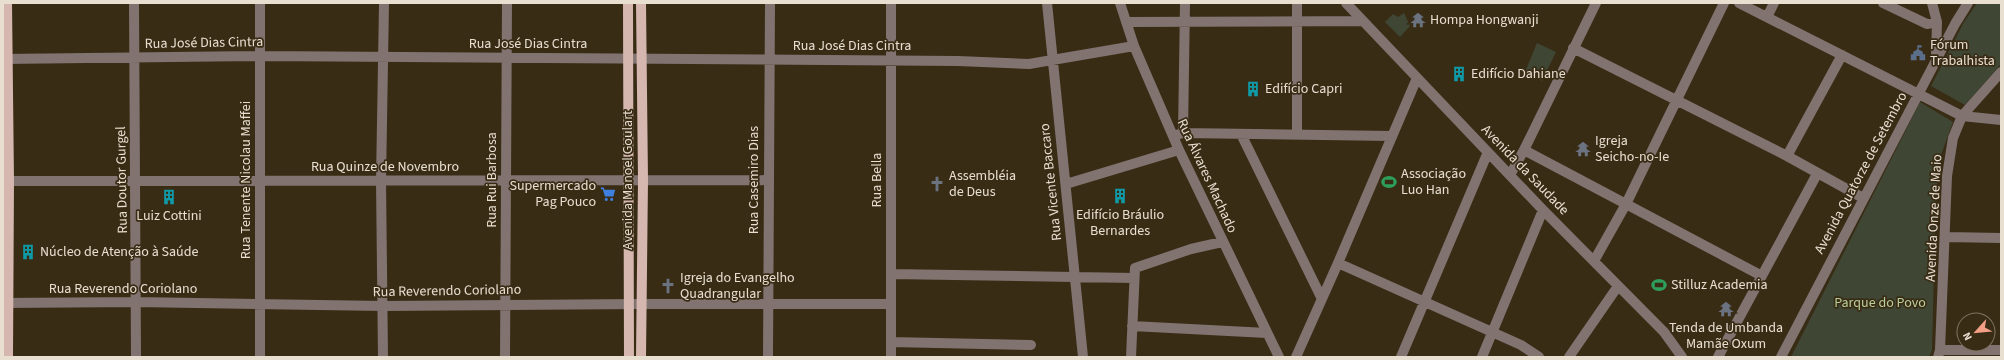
<svg xmlns="http://www.w3.org/2000/svg" width="2004" height="360" font-family="'Source Sans 3',sans-serif">
  <rect width="100%" height="100%" fill="#392c15"/>
  <path fill="#3f4634" d="M1977,3H2001V64L1965,105L1931,86L1964,22Z
    M1404,13L1410,26L1400,37L1385,22L1393,14L1398,17Z
    M1537,43L1556,52L1542,81L1525,72Z
    M1920,102L1953,122L1941,155L1936,191L1932,350L1929,357H1791Z"/>
  <g fill="none" stroke-linecap="round" stroke-linejoin="round">
    <path stroke="#817370" stroke-width="10" d="M134,3L136,357
      M1047,3L1083,357
      M1120,3L1134,46L1179,150L1279,357
      M1346,3L1543,210L1664,332L1682,357
      M1739,3L1962,116L2001,120
      M1883,3L1927,24L1937,22
      M1932,3L1937,22L1936,56
      M1767,17L1774,3
      M1126,22L1363,21
      M1573,48L1787,156L1863,198
      M3,59L260,56L958,61L1029,64L1134,46
      M1183,133L1185,3
      M1241,134L1322,299
      M1297,134V3
      M1173,136L1183,133L1392,136
      M1524,150L1762,276
      M1787,156L1842,55
      M1510,175L1524,150L1596,3
      M3,181L768,180
      M1066,184L1179,150
      M1946,237L2001,238
      M1594,261L1626,204L1724,3
      M1338,263L1521,345L1539,357
      M891,274L1134,278
      M3,303L137,302L384,306L640,304H891
      M1132,326L1267,333
      M891,342L1031,345
      M1940,350H2001
      M260,357V3
      M383,357L381,181L384,3
      M505,357L507,3
      M768,357L770,3
      M891,357V3
      M1131,357L1135,268L1191,249L1222,242
      M1296,357L1338,263L1417,78
      M1401,357L1488,152
      M1482,357L1543,210
      M1569,357L1618,286
      M1718,357L1817,174
      M1781,357L1955,24L1968,3
      M1938,357L1940,350L1947,176L1953,138L1962,116L2001,72"/>
    <path stroke="#d5b7b0" stroke-width="10" d="M7,3L9,181L8,357
      M628,3L629,357
      M641,357L643,180L641,3"/>
  </g>
  <defs>
    <g id="temple-bare" transform="scale(1.2)"><path d="M0-6L5-2H3V0L6.5 2.5H4V6H1.5V3h-3V6H-4V2.5H-6.5L-3 0V-2H-5Z" fill="#6b7280" stroke="#392c15" stroke-width="2.5" paint-order="stroke"/></g>
    <g id="civic-bare" transform="scale(1.2)"><path d="M-.6-6.5H3V-4.5H.6V-3L4-1V1h2V6H-6V1h2V-1L-.6-3ZM-1.2 2.5V6h2.4V2.5Z" fill="#5c6f8a" stroke="#392c15" stroke-width="2.5" paint-order="stroke"/></g>
    <g id="building-bare" transform="scale(1.2)"><path d="M-4-6H4V6H1V3H-1V6H-4ZM-2.5-4.3h1.7v1.8h-1.7ZM.8-4.3h1.7v1.8H.8ZM-2.5-1h1.7V.8h-1.7ZM.8-1h1.7V.8H.8Z" fill="#0f9aa8" stroke="#392c15" stroke-width="2.5" paint-order="stroke"/></g>
    <g id="stadium-bare" transform="scale(1.2)"><path d="M0-5a6.5 5 0 1 0 0 10a6.5 5 0 1 0 0-10ZM-3.5-1.8h7v3.6h-7Z" fill="#2e9e5b" stroke="#392c15" stroke-width="2.5" paint-order="stroke"/></g>
    <g id="church-bare" transform="scale(1.2)"><path d="M-1.2-6h2.4v3.5h3.3v2.4h-3.3V6h-2.4V-.1h-3.3v-2.4h3.3Z" fill="#6b7280" stroke="#392c15" stroke-width="2.5" paint-order="stroke"/></g>
    <g id="supermarket-bare" transform="scale(1.2)"><path d="M-6-5.5h2.5l.6 2H6L4.5 2H-2.5L-4.4-4H-6ZM-1.5 3.2a1.3 1.3 0 1 0 .1 0ZM3 3.2a1.3 1.3 0 1 0 .1 0Z" fill="#3f7fe0" stroke="#392c15" stroke-width="2.5" paint-order="stroke"/></g>
  </defs>
  <g fill-rule="evenodd">
    <use href="#temple-bare" x="1418" y="20"/>
    <use href="#civic-bare" x="1918" y="53"/>
    <use href="#building-bare" x="1459" y="74"/>
    <use href="#building-bare" x="1253" y="89"/>
    <use href="#temple-bare" x="1583" y="149"/>
    <use href="#stadium-bare" x="1389" y="182"/>
    <use href="#church-bare" x="937" y="184"/>
    <use href="#supermarket-bare" x="608" y="194"/>
    <use href="#building-bare" x="1120" y="196"/>
    <use href="#building-bare" x="169" y="197"/>
    <use href="#building-bare" x="28" y="252"/>
    <use href="#stadium-bare" x="1659" y="285"/>
    <use href="#church-bare" x="668" y="286"/>
    <use href="#temple-bare" x="1726" y="309"/>
  </g>
  <g text-anchor="middle" dominant-baseline="central" stroke-width="3.5" stroke-linejoin="round" paint-order="stroke">
    <g font-size="14" fill="#e8dfd1" stroke="#392c15" text-anchor="start">
      <text x="1430" y="20">Hompa Hongwanji</text>
      <text x="1930" y="45">Fórum<tspan x="1930" dy="16">Trabalhista</tspan></text>
      <text x="1471" y="74">Edifício Dahiane</text>
      <text x="1265" y="89">Edifício Capri</text>
      <text x="1595" y="141">Igreja<tspan x="1595" dy="16">Seicho-no-Ie</tspan></text>
      <text x="1401" y="174">Associação<tspan x="1401" dy="16">Luo Han</tspan></text>
      <text x="949" y="176">Assembléia<tspan x="949" dy="16">de Deus</tspan></text>
      <text x="596" y="186" text-anchor="end">Supermercado<tspan x="596" dy="16">Pag Pouco</tspan></text>
      <text x="1120" y="215" text-anchor="middle">Edifício Bráulio<tspan x="1120" dy="16">Bernardes</tspan></text>
      <text x="169" y="216" text-anchor="middle">Luiz Cottini</text>
      <text x="40" y="252">Núcleo de Atenção à Saúde</text>
      <text x="680" y="278">Igreja do Evangelho<tspan x="680" dy="16">Quadrangular</tspan></text>
      <text x="1671" y="285">Stilluz Academia</text>
      <text x="1726" y="328" text-anchor="middle">Tenda de Umbanda<tspan x="1726" dy="16">Mamãe Oxum</tspan></text>
    </g>
    <g font-size="14" fill="#e8dfd1" stroke="#392c15">
      <text transform="translate(204 43) rotate(-1)">Rua José Dias Cintra</text>
      <text x="528" y="44">Rua José Dias Cintra</text>
      <text x="852" y="46">Rua José Dias Cintra</text>
      <text x="385" y="167">Rua Quinze de Novembro</text>
      <text transform="translate(1525 170) rotate(46)">Avenida da Saudade</text>
      <text transform="translate(1861 173) rotate(-62)">Avenida Quatorze de Setembro</text>
      <text transform="translate(1207 176) rotate(65)">Rua Álvares Machado</text>
      <text transform="translate(122 180) rotate(-91)">Rua Doutor Gurgel</text>
      <text transform="translate(246 180) rotate(-90)">Rua Tenente Nicolau Maffei</text>
      <text transform="translate(492 180) rotate(-90)">Rua Rui Barbosa</text>
      <text transform="translate(628 180) rotate(-90)">Avenida Manoel Goulart</text>
      <text transform="translate(754 180) rotate(-90)">Rua Casemiro Dias</text>
      <text transform="translate(877 180) rotate(-90)">Rua Bella</text>
      <text transform="translate(1051 182) rotate(-96)">Rua Vicente Baccaro</text>
      <text transform="translate(1934 218) rotate(-87)">Avenida Onze de Maio</text>
      <text x="123" y="289">Rua Reverendo Coriolano</text>
      <text transform="translate(447 291) rotate(-1)">Rua Reverendo Coriolano</text>
    </g>
    <g font-size="14" fill="#b9ce9a" stroke="#392c15">
      <text x="1880" y="303">Parque do Povo</text>
    </g>
  </g>
  <rect width="2004" height="360" fill="none" stroke="#e8dfd1" stroke-width="8"/>
  <g transform="translate(1976 332) rotate(243)"><circle r="19" fill="#392c15" stroke="#7f7460"/>
  <path d="M0-3L7 15L0 10L-7 15Z" fill="#f39f85"/>
  <text y="-6" font-size="11" font-weight="bold" text-anchor="middle" fill="#e8dfd1">N</text>
  </g>
</svg>
